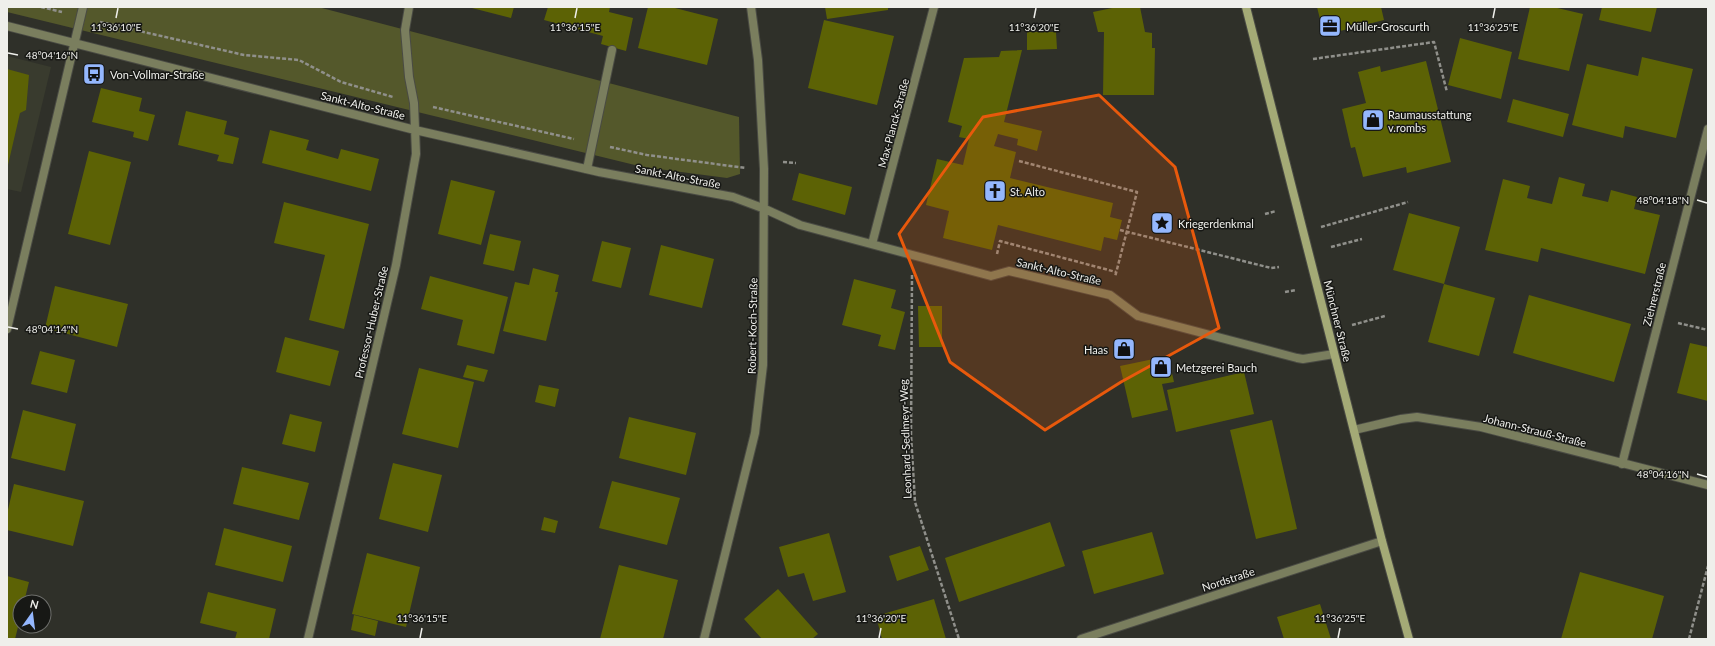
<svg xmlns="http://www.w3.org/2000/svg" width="1715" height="646" font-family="Lato,sans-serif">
  <rect width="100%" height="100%" fill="#2f3029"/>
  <path fill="#393b2e" d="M7,56L51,67L21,192L7,189Z"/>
  <path fill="#54582b" d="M7,7H318L739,117L740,174L727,178L643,167L7,12Z"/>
  <path fill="#5c6205" d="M468,7H514L511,18Z
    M548,7H610L609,12L633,18L626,51L601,44L603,36L544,20Z
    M648,7H671L718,19L707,65L638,48Z
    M825,7H888V10L827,19Z
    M1117,7H1140L1145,32L1152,33V48H1155L1154,95H1103L1104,32H1098L1093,12Z
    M1317,7H1381L1384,20L1324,35Z
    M1530,7H1553L1583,14L1569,71L1518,59Z
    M1602,7H1657L1651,32L1599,20Z
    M824,20L894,36L877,105L808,88Z
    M1027,32H1056L1057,49L1027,50Z
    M1460,38L1512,52L1501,99L1448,85Z
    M1022,50L1004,122L1042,131L1037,151L1017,145L1018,139L998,134L994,146L1016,152L1010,178L1113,203L1110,217L1122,220L1117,240L1104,237L1101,251L998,225L992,250L943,238L949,211L926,205L937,159L963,165L969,139L959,137L962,126L948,122L964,58L999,57L1001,51Z
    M1642,57L1693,69L1676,138L1625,126L1623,138L1572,125L1587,64L1638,76Z
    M1426,61L1451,162L1407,173L1406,167L1363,177L1355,147L1351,148L1342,109L1366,103L1358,72L1380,66L1381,72Z
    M7,69L29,75L26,110L20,113L8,165Z
    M101,88L142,98L139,111L155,115L148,141L133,137L134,132L92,122Z
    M1513,99L1569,114L1563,137L1507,122Z
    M186,111L227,121L224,134L239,138L233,164L217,161L219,155L178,145Z
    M270,130L309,140L306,150L338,159L341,149L379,159L371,191L262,163Z
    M89,151L131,162L110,245L68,234Z
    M799,173L852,187L845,215L792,200Z
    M1559,177L1585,184L1582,196L1608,202L1611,190L1637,197L1634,209L1660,215L1645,274L1541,248L1538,262L1485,250L1503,179L1530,186L1527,198L1552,204Z
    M451,180L495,191L481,245L438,234Z
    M284,202L369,224L344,329L309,320L325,255L274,243Z
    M1409,213L1460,227L1444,284L1393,270Z
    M490,234L521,241L514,271L483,264Z
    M602,241L631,248L621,288L592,281Z
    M661,245L714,259L702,308L649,295Z
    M533,268L559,275L555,292H558L546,341L503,331L515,282L529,285Z
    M430,276L508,297L494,354L457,345L463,320L421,309Z
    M854,279L896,290L891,308L905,312L895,350L878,346L881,335L842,325Z
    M1444,284L1495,298L1479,356L1428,342Z
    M55,286L128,304L117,347L45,328Z
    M1529,295L1631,324L1614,382L1513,353Z
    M918,306H942V347H919Z
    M285,337L339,351L330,386L276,372Z
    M1690,343L1708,347V401L1677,393Z
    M40,351L75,360L67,393L31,384Z
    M1168,356L1174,382L1162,384L1168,410L1132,418L1120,366Z
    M467,365L488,370L484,382L463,377Z
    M419,368L474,382L458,448L402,434Z
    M1244,372L1254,414L1176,432L1167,390Z
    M539,385L559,389L555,407L535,402Z
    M23,410L76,424L65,471L11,458Z
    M290,414L322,422L315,452L282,444Z
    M629,417L696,433L686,475L619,458Z
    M1272,420L1297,529L1256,539L1230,430Z
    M393,463L442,475L428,532L379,519Z
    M242,467L309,483L299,520L233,504Z
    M612,481L680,498L667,545L599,528Z
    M14,484L84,501L73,546L7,530V514Z
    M544,517L558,521L555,533L541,530Z
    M1050,522L1065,566L959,602L945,558Z
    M224,528L292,546L283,582L215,565Z
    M1152,532L1164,574L1094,594L1082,551Z
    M829,533L846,592L813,601L804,573L788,577L779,547Z
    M920,546L929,570L897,581L889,556Z
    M367,553L420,567L406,627L352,614Z
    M619,565L678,580L663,639H600Z
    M1580,572L1664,596L1652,639H1561Z
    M7,576L29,582L24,602H20V619L15,639H7Z
    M778,589L818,634L812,639H762L744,619Z
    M208,592L276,609L269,639H235L237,632L200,623Z
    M934,599L946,639H882L876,616Z
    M1320,604L1331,639H1284L1277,617Z
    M354,615L378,621L375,636L351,630Z"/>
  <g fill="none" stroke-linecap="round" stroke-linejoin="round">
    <g stroke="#4a4b44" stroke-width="10">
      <path id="lane" d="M587,169L612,50"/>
    </g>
    <g stroke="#4a4b44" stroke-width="10">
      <path id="street" d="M7,26L415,130L599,172L733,197L765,209L800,225L991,276L1009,271L1110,295L1138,316L1297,358L1303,359L1334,354
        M872,244L934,7
        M7,329L83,7
        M1354,430L1401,419L1417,417L1481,427L1708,485
        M1622,464L1708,129
        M308,639L396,265L416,154L414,103L409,77L405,30L409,7
        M704,639L755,433L763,365L764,169L758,60L751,7
        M1081,639L1382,541"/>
    </g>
    <g stroke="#4a4b44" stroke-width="10">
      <path id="secondary" d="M1246,7L1382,541L1409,639"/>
    </g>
    <path stroke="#90908b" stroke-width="2.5" stroke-dasharray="4 2" stroke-linecap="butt" d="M41,7L62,12
      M100,22L244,55L299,60L341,82L393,97
      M1313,59L1434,42L1447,92
      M433,107L574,139
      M610,147L647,155L746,168
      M1019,161L1137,192L1115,277
      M783,162L796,163
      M1265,214L1276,211
      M1321,227L1408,202
      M1120,230L1271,268L1279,267
      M1331,247L1362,239
      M997,254L1000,241L1116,272
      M912,275L911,435L915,502L959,639
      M1285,292L1296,290
      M1678,323L1708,330
      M1352,325L1385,316
      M1689,639L1708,566"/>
    <use href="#lane" stroke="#7a7e5e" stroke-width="8"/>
    <use href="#street" stroke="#7a7e5e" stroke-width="8"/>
    <use href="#secondary" stroke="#a4aa76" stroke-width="8"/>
  </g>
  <path fill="#e8590c" fill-opacity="0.2" stroke="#e8590c" stroke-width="3" stroke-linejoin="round" d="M1099,95L1175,167L1219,328L1121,382L1045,430L950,362L899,234L983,117Z"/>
  <path fill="none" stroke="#efefeb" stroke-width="1.5" d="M116,18L118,8M575,18L577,8M1034,18L1036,8M1493,18L1495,8M8,53L18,55M1697,200L1707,203M8,327L18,329M1697,474L1707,477M420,638L422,628M879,638L881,628M1338,638L1340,628"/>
  <defs>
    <g id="office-square" transform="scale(1.15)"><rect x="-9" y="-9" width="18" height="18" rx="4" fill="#94b7fd" stroke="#171815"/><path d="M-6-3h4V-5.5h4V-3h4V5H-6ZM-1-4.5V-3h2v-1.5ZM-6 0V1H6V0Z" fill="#111"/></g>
    <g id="bus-square" transform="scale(1.15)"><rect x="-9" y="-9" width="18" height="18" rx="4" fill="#94b7fd" stroke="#171815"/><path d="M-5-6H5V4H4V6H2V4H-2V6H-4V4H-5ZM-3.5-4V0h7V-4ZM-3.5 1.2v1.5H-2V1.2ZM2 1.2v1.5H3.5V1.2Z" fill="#111"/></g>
    <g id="shop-square" transform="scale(1.15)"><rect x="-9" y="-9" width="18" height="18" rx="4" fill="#94b7fd" stroke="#171815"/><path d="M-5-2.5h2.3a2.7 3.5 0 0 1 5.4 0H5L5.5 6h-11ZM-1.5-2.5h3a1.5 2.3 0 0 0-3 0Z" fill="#111"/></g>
    <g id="church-square" transform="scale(1.15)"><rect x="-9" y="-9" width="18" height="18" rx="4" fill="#94b7fd" stroke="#171815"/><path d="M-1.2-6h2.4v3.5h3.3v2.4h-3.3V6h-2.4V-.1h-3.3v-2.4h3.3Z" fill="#111"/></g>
    <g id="sight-square" transform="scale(1.15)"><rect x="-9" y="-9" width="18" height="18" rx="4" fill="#94b7fd" stroke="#171815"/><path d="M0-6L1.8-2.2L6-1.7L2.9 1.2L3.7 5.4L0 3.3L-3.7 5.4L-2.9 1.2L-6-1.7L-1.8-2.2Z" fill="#111"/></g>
  </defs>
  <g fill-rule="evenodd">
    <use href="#office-square" x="1330" y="26"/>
    <use href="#bus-square" x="94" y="74"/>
    <use href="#shop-square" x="1373" y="120"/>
    <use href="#church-square" x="995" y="191"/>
    <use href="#sight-square" x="1162" y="223"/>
    <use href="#shop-square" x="1124" y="349"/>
    <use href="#shop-square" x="1161" y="367"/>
  </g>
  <g text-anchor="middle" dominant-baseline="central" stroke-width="3" stroke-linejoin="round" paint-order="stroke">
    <g font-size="11" fill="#efefeb" stroke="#171815" text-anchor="start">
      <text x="1346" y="26">Müller-Groscurth</text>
      <text x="110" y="74">Von-Vollmar-Straße</text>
      <text x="1388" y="114">Raumausstattung<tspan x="1388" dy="13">v.rombs</tspan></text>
      <text x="1010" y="191">St. Alto</text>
      <text x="1178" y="223">Kriegerdenkmal</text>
      <text x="1108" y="349" text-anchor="end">Haas</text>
      <text x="1176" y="367">Metzgerei Bauch</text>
    </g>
    <g font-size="11" fill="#efefeb" stroke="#171815">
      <text transform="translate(363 105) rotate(14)">Sankt-Alto-Straße</text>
      <text transform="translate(893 123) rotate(-75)">Max-Planck-Straße</text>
      <text transform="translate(678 176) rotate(11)">Sankt-Alto-Straße</text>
      <text transform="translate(1059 271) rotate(13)">Sankt-Alto-Straße</text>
      <text transform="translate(1654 294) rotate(-76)">Ziehrerstraße</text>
      <text transform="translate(1338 321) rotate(76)">Münchner Straße</text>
      <text transform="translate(371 322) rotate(-77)">Professor-Huber-Straße</text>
      <text transform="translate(752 326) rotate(-89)">Robert-Koch-Straße</text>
      <text transform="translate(1535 430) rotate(14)">Johann-Strauß-Straße</text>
      <text transform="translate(905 439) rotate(-92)">Leonhard-Sedlmeyr-Weg</text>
      <text transform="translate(1228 579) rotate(-18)">Nordstraße</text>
    </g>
  </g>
  <g font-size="10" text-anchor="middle" fill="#efefeb" stroke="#171815" stroke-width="3" stroke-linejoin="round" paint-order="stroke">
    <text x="1034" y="31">11°36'20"E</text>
    <text x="1493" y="31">11°36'25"E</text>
    <text x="116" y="31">11°36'10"E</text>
    <text x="575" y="31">11°36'15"E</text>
    <text x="52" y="59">48°04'16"N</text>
    <text x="1663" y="204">48°04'18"N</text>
    <text x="52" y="333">48°04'14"N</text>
    <text x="1663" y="478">48°04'16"N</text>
    <text x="422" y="622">11°36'15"E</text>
    <text x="881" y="622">11°36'20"E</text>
    <text x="1340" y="622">11°36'25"E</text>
  </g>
  <rect width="1715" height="646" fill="none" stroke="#efefeb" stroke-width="16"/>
  <g transform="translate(32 614) rotate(14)"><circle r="19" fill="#171815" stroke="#6d6e6b"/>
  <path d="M0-3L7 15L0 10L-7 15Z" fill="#94b7fd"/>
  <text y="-6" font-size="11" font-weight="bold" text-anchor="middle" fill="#efefeb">N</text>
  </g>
</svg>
